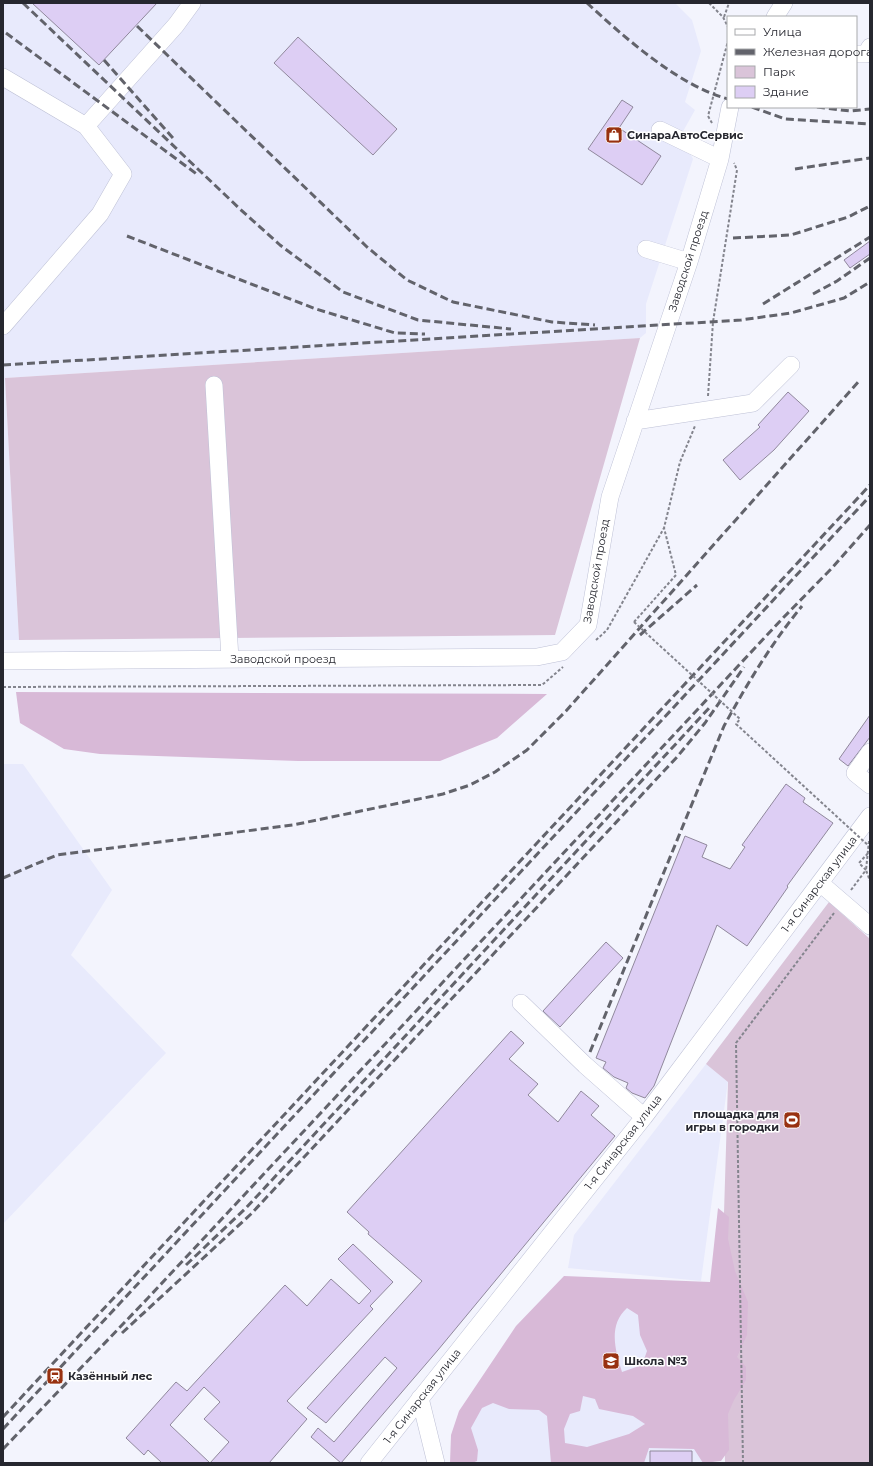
<svg xmlns="http://www.w3.org/2000/svg" width="873" height="1466" font-family="Montserrat,sans-serif">
  <rect width="100%" height="100%" fill="#f3f4fd"/>
  <path fill="#e8eafc" d="M3,3H675L692,20L701,51L685,102L695,110L681,135L693,159L646,304V333L640,338L5,378L19,640H3Z
    M3,764H23L112,890L71,955L166,1053L3,1224Z
    M706,1064L728,1081L701,1281L568,1268L574,1235Z
    M560,1294L713,1298L714,1463H453L458,1424Z"/>
  <path fill="#dac4d9" d="M640,338L555,635L19,640L5,378Z
    M829,902L870,939V1463H725L722,1279L728,1082L706,1064Z"/>
  <path fill="#d8b9d7" fill-rule="evenodd" d="M16,692L547,694L497,738L440,761H298L100,754L64,749L20,723Z
    M718,1208L729,1217L728,1239L735,1271L748,1302L747,1335L737,1357L746,1367V1380L734,1400L728,1414L729,1450L721,1461L703,1463L694,1449L649,1448L644,1463H551L547,1416L539,1410L509,1409L493,1403L482,1408L471,1428L478,1450L477,1461L472,1463H450L451,1435L459,1411L516,1326L564,1276L710,1282ZM627,1308L638,1315L640,1335L647,1351L642,1365L622,1372C615,1350 608,1325 627,1308ZM583,1396L595,1399L599,1409L633,1416L645,1424L629,1434L587,1447L565,1443L564,1429L570,1414L580,1411Z"/>
  <path fill="#ddcef4" stroke="#90889c" fill-rule="evenodd" d="M32,3H157L99,65Z
    M298,37L397,129L373,155L274,63Z
    M622,100L633,107L619,128L661,156L642,185L588,149Z
    M870,241V254L850,268L844,260Z
    M788,392L809,411L774,450L740,480L723,460L760,427L758,425Z
    M870,715V737L848,766L839,759Z
    M786,784L805,798L803,802L833,823L787,886L788,887L747,946L717,925L654,1086L645,1098L632,1093L626,1088L628,1083L614,1077L603,1068L606,1062L596,1058L685,836L707,845L702,857L730,869L745,847L742,845Z
    M606,942L623,958L560,1027L543,1011Z
    M511,1031L524,1043L509,1059L538,1084L528,1095L558,1122L581,1091L599,1106L591,1115L615,1136L438,1350L341,1463L311,1437L318,1428L334,1442L397,1368L385,1357L326,1423L307,1408L422,1281L368,1234L369,1232L347,1212Z
    M353,1244L393,1282L370,1306L373,1309L287,1401L307,1419L269,1463H162L148,1450L144,1455L126,1438L176,1382L187,1391L285,1285L307,1306L331,1279L359,1304L371,1291L338,1259ZM204,1387L220,1402L204,1419L229,1442L210,1463L170,1425Z
    M650,1451H692V1463H650Z"/>
  <g fill="none" stroke-linecap="round" stroke-linejoin="round">
    <g stroke="#bec1d6" stroke-width="18">
      <path id="minor" d="M775,17L784,3
        M856,54H866L870,47
        M3,77L86,126L123,174L100,214L3,326
        M86,126L176,25L192,3
        M660,130L720,159
        M646,249L689,262
        M214,385L230,659
        M635,421L753,403L791,365
        M3,661L537,657L562,652L588,625L610,497L689,262L720,159L730,107
        M870,752L855,773L870,785
        M820,883L870,926
        M521,1003L585,1065L644,1117
        M420,1398L436,1463
        M369,1463L644,1117L870,816"/>
    </g>
    <path stroke="#83848d" stroke-width="2" stroke-dasharray="3 2" stroke-linecap="butt" d="M709,3L723,17L728,27
      M724,17L729,3
      M712,123L708,116L728,41
      M708,396L713,322L737,170L734,163
      M634,622L676,575L664,528L680,462L695,426
      M596,640L607,630L664,528
      M3,687L542,685L563,667
      M869,841L866,870L870,881
      M851,890L866,870
      M743,1463L736,1043L834,913"/>
    <use href="#minor" stroke="#fff" stroke-width="17"/>
    <path stroke="#62636b" stroke-width="3" stroke-dasharray="8 4" stroke-linecap="butt" d="M23,3L240,209L280,245L343,292L418,320L511,329
      M587,3C624,37 679,86 728,99
      M137,26L367,247L407,280L453,302L552,322L595,325
      M6,33L198,175
      M104,60L173,138
      M752,107L785,119L870,124
      M817,107L850,111L870,109
      M795,169L870,158
      M127,236L316,309L395,333L425,334
      M733,238L791,235L848,217L870,206
      M813,294L837,281L870,258
      M763,304L870,237
      M3,365L741,320L791,313L844,298L870,282
      M640,635L697,585
      M3,878L57,855L293,825L443,794L470,785L495,772L527,750L566,711L860,380
      M590,1052L724,726C747,684 771,644 802,606
      M186,1265L246,1208L710,707
      M122,1333L251,1214L677,757L705,723L744,667
      M3,1417L870,485
      M3,1429L870,496
      M3,1449L148,1298L782,619L832,568L870,525"/>
    <path stroke="#83848d" stroke-width="2" stroke-dasharray="3 2" stroke-linecap="butt" d="M634,622L740,719L736,724L870,847
      M866,870L859,863L870,851"/>
  </g>
  <defs>
    <g id="shop-square" transform="scale(0.9)"><rect x="-9" y="-9" width="18" height="18" rx="4" fill="#983110" stroke="#fff"/><path d="M-5-2.5h2.3a2.7 3.5 0 0 1 5.4 0H5L5.5 6h-11ZM-1.5-2.5h3a1.5 2.3 0 0 0-3 0Z" fill="#fff"/></g>
    <g id="stadium-square" transform="scale(0.9)"><rect x="-9" y="-9" width="18" height="18" rx="4" fill="#983110" stroke="#fff"/><path d="M0-5a6.5 5 0 1 0 0 10a6.5 5 0 1 0 0-10ZM-3.5-1.8h7v3.6h-7Z" fill="#fff"/></g>
    <g id="school-square" transform="scale(0.9)"><rect x="-9" y="-9" width="18" height="18" rx="4" fill="#983110" stroke="#fff"/><path d="M0-5L7-2L0 1L-7-2ZM-4 1L0 2.5L4 1V4Q0 6-4 4Z" fill="#fff"/></g>
    <g id="station-square" transform="scale(0.9)"><rect x="-9" y="-9" width="18" height="18" rx="4" fill="#983110" stroke="#fff"/><path d="M-3-6H3Q5-6 5-4V2Q5 4 3 4L4.5 6H3L1.5 4h-3L-3 6H-4.5L-3 4Q-5 4-5 2V-4Q-5-6-3-6ZM-3.5-4v3h7v-3ZM-3.5 1v1.5H-2V1ZM2 1v1.5H3.5V1Z" fill="#fff"/></g>
  </defs>
  <g fill-rule="evenodd">
    <use href="#shop-square" x="614" y="135"/>
    <use href="#stadium-square" x="792" y="1120"/>
    <use href="#school-square" x="611" y="1361"/>
    <use href="#station-square" x="55" y="1376"/>
  </g>
  <g text-anchor="middle" dominant-baseline="central" stroke-width="3" stroke-linejoin="round" paint-order="stroke">
    <g font-size="11" font-weight="bold" fill="#26272f" stroke="#fff" text-anchor="start">
      <text x="627" y="135">СинараАвтоСервис</text>
      <text x="779" y="1114" text-anchor="end">площадка для<tspan x="779" dy="13">игры в городки</tspan></text>
      <text x="624" y="1361">Школа №3</text>
      <text x="68" y="1376">Казённый лес</text>
    </g>
    <g font-size="11" fill="#26272f" stroke="#fff">
      <text transform="translate(688 261) rotate(-72)">Заводской проезд</text>
      <text transform="translate(596 571) rotate(-80)">Заводской проезд</text>
      <text x="283" y="659">Заводской проезд</text>
      <text transform="translate(819 884) rotate(-53)">1-я Синарская улица</text>
      <text transform="translate(623 1142) rotate(-52)">1-я Синарская улица</text>
      <text transform="translate(422 1396) rotate(-52)">1-я Синарская улица</text>
    </g>
  </g>
  <rect width="873" height="1466" fill="none" stroke="#26272f" stroke-width="8"/>
  <rect x="727" y="16" width="130" height="92" fill="#ffffff" stroke="#a8a9ac"/>
  <rect x="735" y="29" width="20" height="6" fill="#ffffff" stroke="#a8a9ac"/>
  <text x="763" y="36" font-size="12" fill="#26272f">Улица</text>
  <rect x="735" y="49" width="20" height="6" fill="#62636b" stroke="#a8a9ac"/>
  <text x="763" y="56" font-size="12" fill="#26272f">Железная дорога</text>
  <rect x="735" y="66" width="20" height="12" fill="#dac4d9" stroke="#a8a9ac"/>
  <text x="763" y="76" font-size="12" fill="#26272f">Парк</text>
  <rect x="735" y="86" width="20" height="12" fill="#ddcef4" stroke="#a8a9ac"/>
  <text x="763" y="96" font-size="12" fill="#26272f">Здание</text>
</svg>
